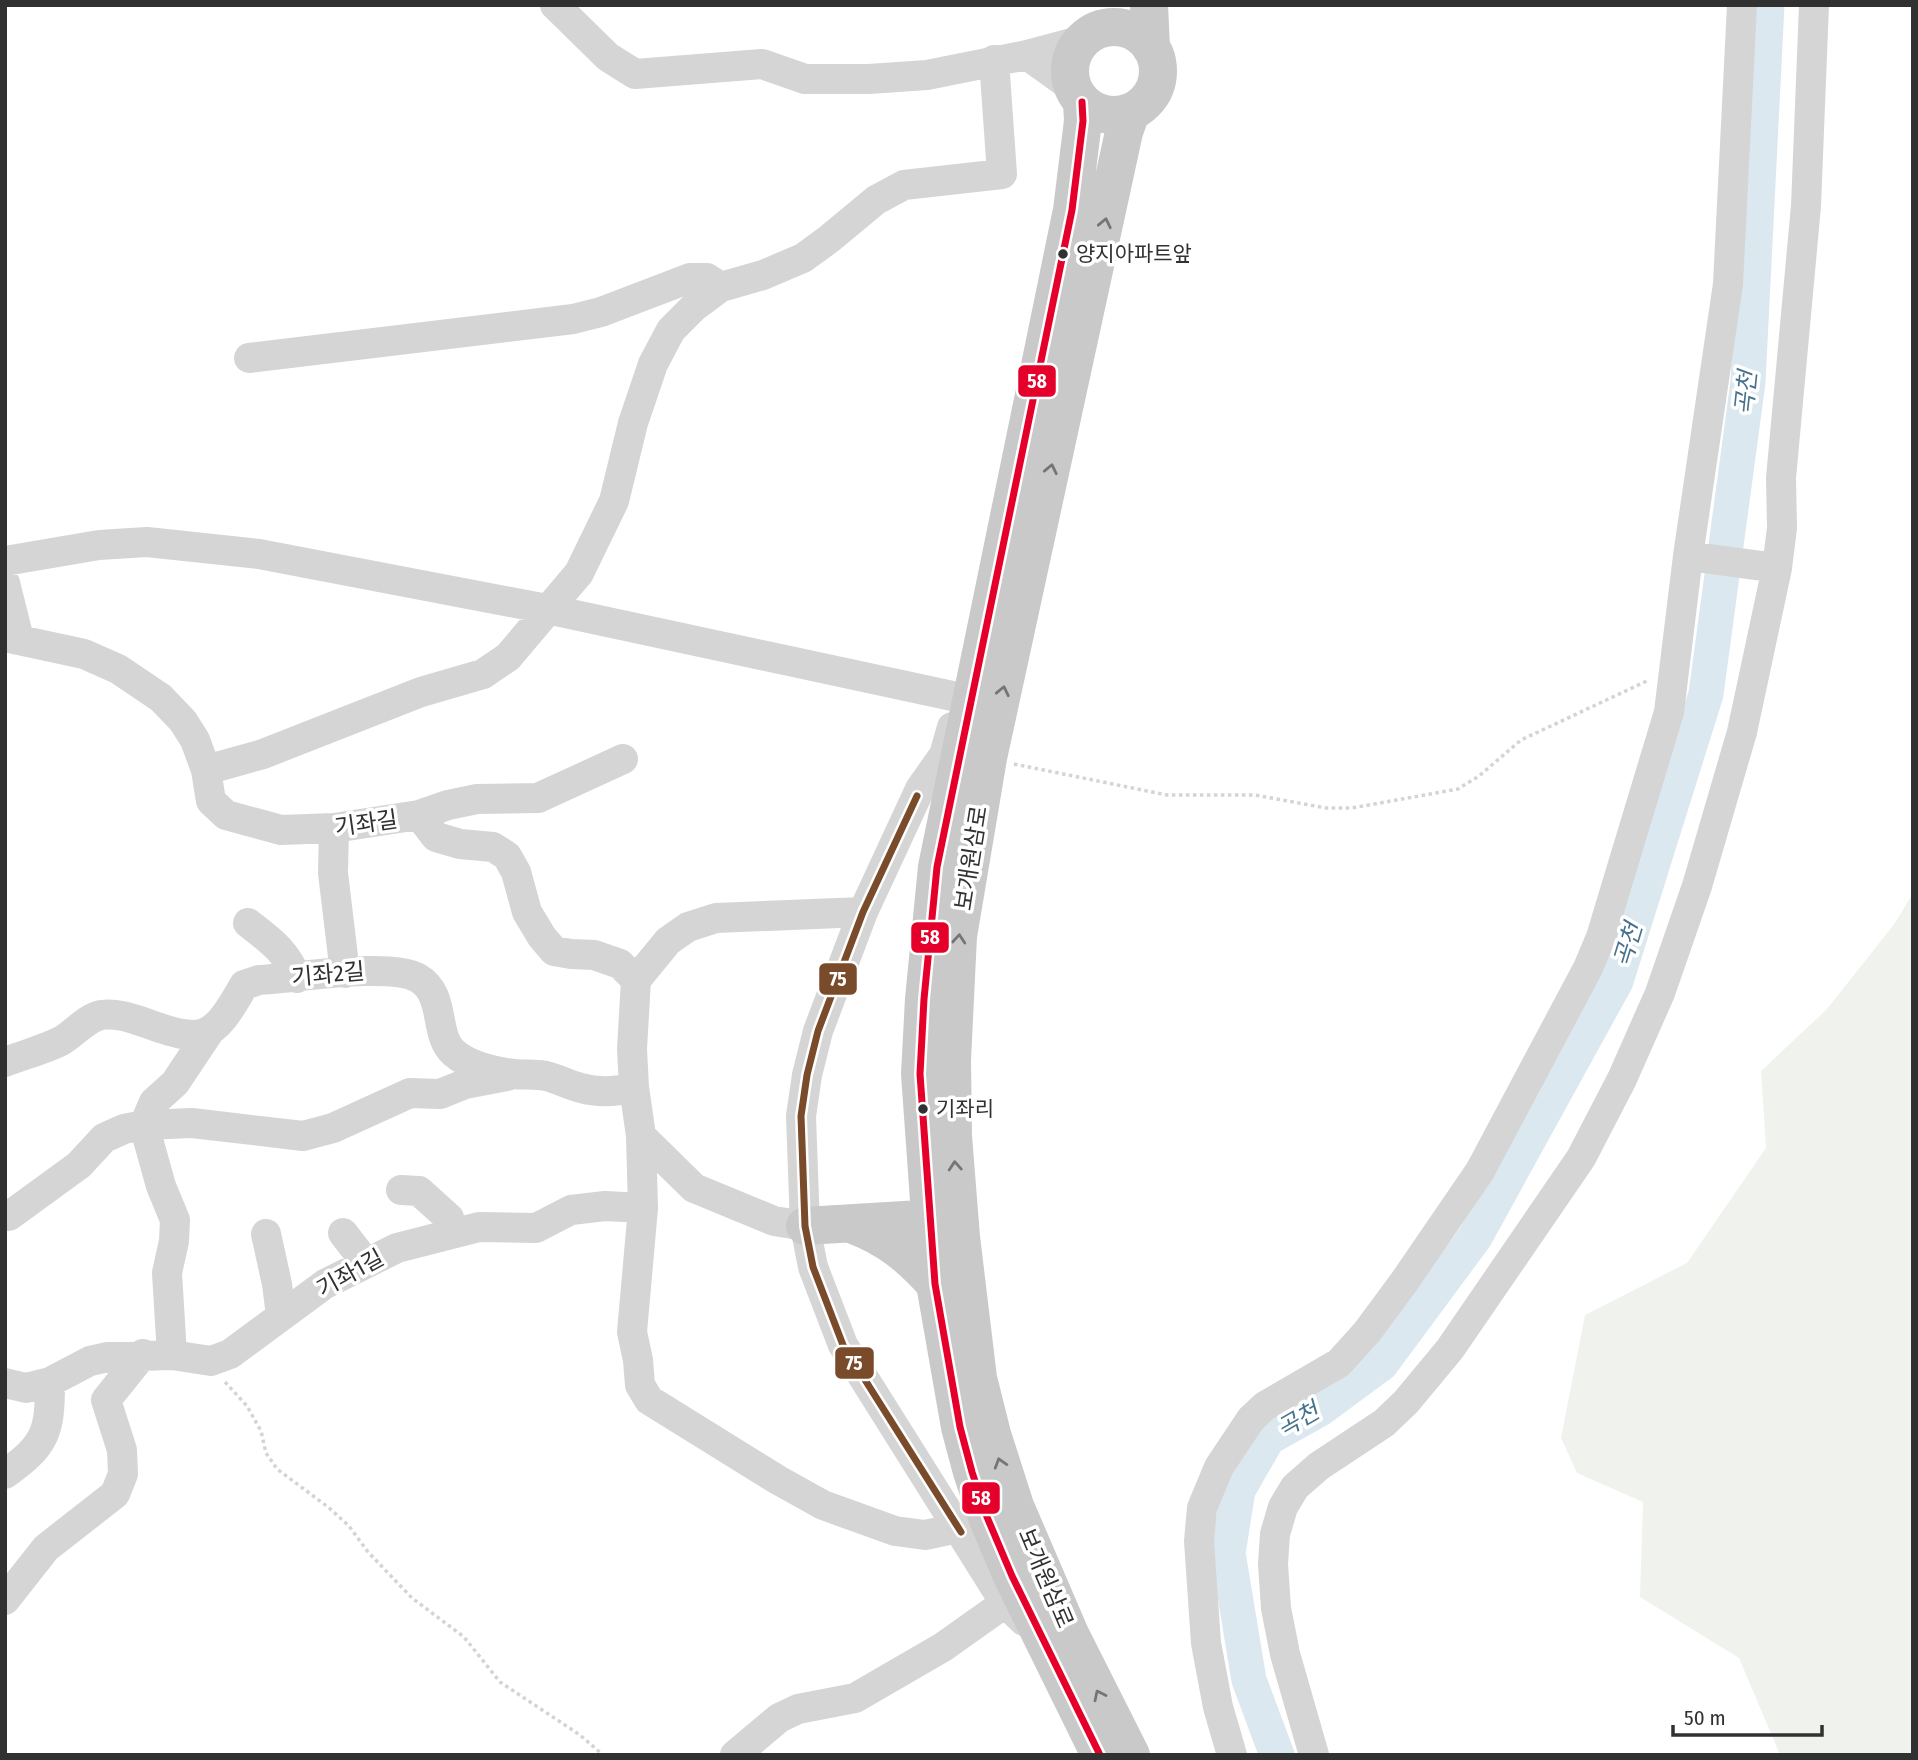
<svg xmlns="http://www.w3.org/2000/svg" width="1918" height="1760" font-family="'Fira Sans Condensed','Noto Sans KR',sans-serif">
  <rect width="100%" height="100%" fill="#fff"/>
  <path fill="#f0f3ed" d="M1913,893V1755H1780L1739,1658L1640,1597L1643,1502L1577,1473L1561,1438L1585,1315L1687,1263L1766,1148L1761,1071L1827,1009L1895,923Z"/>
  <g fill="none" stroke-linecap="round" stroke-linejoin="round">
    <path stroke="#dce8ef" stroke-width="35" d="M1277,1755L1249,1680L1228,1553L1238,1490L1268,1438L1320,1409L1381,1364L1475,1237L1616,981L1706,694L1748,382L1767,5"/>
    <path stroke="#d4d4d4" stroke-width="3.5" stroke-dasharray="3.5 3.5" stroke-linecap="butt" d="M1014,764L1167,795H1255L1326,808H1352L1458,789L1479,776L1521,740L1649,680
      M225,1382L247,1406L261,1431L266,1453L277,1469L328,1507L349,1526L368,1552L412,1598L464,1637L500,1682L580,1735L603,1755"/>
    <path stroke="#d5d5d5" stroke-width="30" d="M555,5L608,57L635,74L762,64L805,79H869L927,75L1027,55L1083,40
      M1027,55L1073,88
      M249,358L573,319L601,312L690,278H707L721,287
      M1688,556L1777,568
      M5,561L99,545L147,542L259,554L547,609L971,700
      M5,583L19,639
      M5,637L84,654L118,669L161,698L183,721L195,740L206,770L211,801L226,815L281,830L334,828L419,815L436,837L460,844L493,847L507,856L516,872L527,912L542,937L554,951L571,954L594,955L620,964L636,980L632,1049L634,1087L641,1136L694,1188L774,1221L805,1226
      M952,727L944,755L920,789L863,912L818,1031L807,1075L801,1116L805,1226L813,1267L843,1345L1005,1603L1024,1621
      M206,770L263,754L421,692L483,674L508,657L579,573L614,501L633,423L653,364L671,330L694,307L721,287L763,275L803,258L829,239L876,200L904,185L1002,174L994,60
      M419,815L448,805L477,799L538,798L623,759
      M334,828L333,873L345,973
      M248,923C271,941 285,950 297,978
      M636,980L668,941L688,927L716,918L863,912
      M5,1062C23,1055 43,1050 61,1041C74,1034 86,1018 101,1015C116,1013 128,1017 143,1022C203,1044 212,1042 244,985L259,980C295,978 390,962 418,978C447,995 433,1035 454,1053C469,1066 495,1072 514,1074C524,1075 536,1074 546,1076C558,1079 569,1085 581,1088C599,1093 616,1092 634,1087
      M401,1190L419,1191L449,1218V1233
      M643,1208L632,1332L638,1360L640,1385L649,1400L778,1480L823,1505L895,1531L925,1535L958,1528
      M9,1216L79,1165L104,1138L124,1129L144,1125L192,1123L303,1136L333,1128L410,1093L440,1094L465,1084L507,1076
      M343,1233L366,1263
      M266,1234L277,1284L281,1316
      M172,1355L167,1273L174,1241L175,1220L161,1186L144,1125L154,1102L175,1083L209,1032
      M5,1383L26,1388L50,1382L90,1361L108,1357L172,1355L211,1361L230,1354L325,1284L397,1248L479,1227L536,1228L571,1210L605,1206L643,1208L641,1136
      M5,1474C46,1445 50,1432 50,1382
      M5,1600L46,1548L115,1494L123,1474L122,1450L106,1400L143,1354
      M735,1755L779,1718L798,1709L855,1698L943,1647L1005,1603
      M1232,1755L1218,1707L1206,1643L1199,1541L1202,1508L1219,1467L1251,1419L1265,1406L1339,1363L1367,1332L1404,1282L1480,1171L1588,968L1601,937L1669,712L1688,556L1728,284L1742,5
      M1314,1755L1285,1654L1276,1608L1273,1564L1275,1534L1283,1507L1295,1487L1319,1466L1384,1423L1406,1402L1450,1349L1581,1158L1622,1079L1660,993L1697,886L1742,732L1777,568L1782,528L1781,478L1806,206L1814,5"/>
    <path stroke="#c9c9c9" stroke-width="38" d="M1149,5L1151,48
      M1070 71a44 44 0 1 1 88 0a44 44 0 1 1-88 0Z
      M1082,102L1083,121L1072,210L937,867L924,999L920,1074L935,1284L960,1427L972,1472L987,1517L1012,1576L1100,1755
      M1131,112L1124,132L988,758L958,936L952,1060L953,1136L961,1237L978,1378L992,1434L1015,1506L1070,1634L1131,1755
      M851,1224C888,1238 909,1255 935,1284
      M805,1226L954,1217"/>
    <g stroke="#fff" stroke-width="12">
      <path id="bus-1" d="M1082,102L1083,121L1072,210L937,867L924,999L920,1074L935,1284L960,1427L972,1472L987,1517L1012,1576L1100,1755"/>
    </g>
    <g stroke="#fff" stroke-width="12">
      <path id="bus-2" d="M917,796L863,912L818,1031L807,1075L801,1116L805,1226L813,1267L843,1345L961,1532"/>
    </g>
    <use href="#bus-1" stroke="#e4002b" stroke-width="7"/>
    <use href="#bus-2" stroke="#7a4b2a" stroke-width="7"/>
  </g>
  <defs><path id="oneway-chevron" d="M-2-3.5L2.5 0L-2 3.5" fill="none" stroke-width="1.6" stroke-linecap="round" stroke-linejoin="round" transform="scale(1.75)"/></defs>
  <g stroke="#757575">
    <use href="#oneway-chevron" transform="translate(1105 223) rotate(-78)"/>
    <use href="#oneway-chevron" transform="translate(1051 469) rotate(-78)"/>
    <use href="#oneway-chevron" transform="translate(1003 691) rotate(-78)"/>
    <use href="#oneway-chevron" transform="translate(959 939) rotate(-85)"/>
    <use href="#oneway-chevron" transform="translate(955 1166) rotate(-94)"/>
    <use href="#oneway-chevron" transform="translate(1000 1463) rotate(-107)"/>
    <use href="#oneway-chevron" transform="translate(1099 1695) rotate(-116)"/>
  </g>
  <g fill="#313131" stroke="#fff" stroke-width="2.5">
    <circle cx="1063" cy="254" r="6"/>
    <circle cx="923" cy="1109" r="6"/>
  </g>
  <g text-anchor="middle" dominant-baseline="central" stroke-width="7" stroke-linejoin="round" paint-order="stroke">
    <g font-size="21" fill="#313131" stroke="#fff" text-anchor="start">
      <text x="1076" y="254">양지아파트앞</text>
      <text x="936" y="1109">기좌리</text>
    </g>
    <g font-size="23" fill="#313131" stroke="#fff">
      <text transform="translate(366 823) rotate(-8)">기좌길</text>
      <text transform="translate(971 858) rotate(-81)">보개원삼로</text>
      <text transform="translate(328 974) rotate(-5)">기좌2길</text>
      <text transform="translate(350 1273) rotate(-29)">기좌1길</text>
      <text transform="translate(1046 1578) rotate(67)">보개원삼로</text>
    </g>
    <g font-size="24" font-style="italic" fill="#47728b" stroke="#fff">
      <text transform="translate(1746 393) rotate(-84)">곡천</text>
      <text transform="translate(1628 945) rotate(-73)">곡천</text>
      <text transform="translate(1298 1420) rotate(-30)">곡천</text>
    </g>
  </g>
  <g stroke="#fff" stroke-width="2.5">
    <rect x="1017" y="364" width="40" height="34" rx="7" fill="#e4002b"/>
    <rect x="910" y="921" width="40" height="33" rx="7" fill="#e4002b"/>
    <rect x="818" y="962" width="40" height="34" rx="7" fill="#7a4b2a"/>
    <rect x="834" y="1346" width="41" height="34" rx="7" fill="#7a4b2a"/>
    <rect x="961" y="1481" width="40" height="34" rx="7" fill="#e4002b"/>
  </g>
  <g font-size="19" text-anchor="middle" font-weight="bold" fill="#fff">
    <text x="1037" y="388">58</text>
    <text x="930" y="944">58</text>
    <text x="838" y="986">75</text>
    <text x="854" y="1370">75</text>
    <text x="981" y="1505">58</text>
  </g>
  <rect width="1918" height="1760" fill="none" stroke="#313131" stroke-width="14"/>
  <path d="M1673 1725v10h149v-10" fill="none" stroke="#313131" stroke-width="3.5"/>
  <text x="1684" y="1725" font-size="21" fill="#313131" stroke="#ffffff" stroke-width="5" paint-order="stroke">50 m</text>
</svg>
